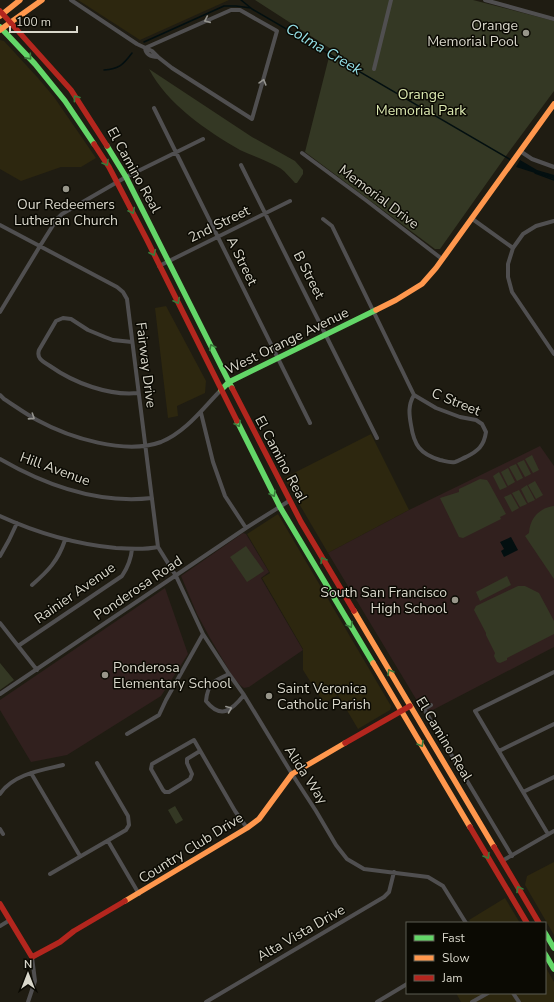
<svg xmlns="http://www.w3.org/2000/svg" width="554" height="1002" font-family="'Nunito Sans',sans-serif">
  <rect width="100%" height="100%" fill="#1f1c12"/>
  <path fill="#2d270f" d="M78,0H229L140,40Z
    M0,40L4,41L38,78L54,97L96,158L81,167H61L21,181L0,169Z
    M166,306L206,381L205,393L177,406L178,416L168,418L155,308Z
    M371,434L409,510L328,553L284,478Z
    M278,514L391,706L390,710L358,729L338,695L324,703L303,670V649L262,578L270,573L247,534Z
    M554,862V935L525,885L527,876Z
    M505,898L520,923H471L469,920Z
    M545,966L554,982V1002H461L456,993H545Z"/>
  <path fill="#31201e" d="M540,446L554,466V647L425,714L328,553L409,510Z
    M243,533L246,534L269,572L261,578L303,650L249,687L244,688L240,685L233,677L210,638L197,614L181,576Z
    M165,588L188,654L161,696L67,755L31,762L0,710V700Z"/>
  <path fill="#343824" d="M255,0H473L554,21V91L508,153L440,249H435L305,152L331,49Z
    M149,69L252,137L295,161L303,170V174L297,183H295C290,178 286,172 280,168C268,161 253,156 240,150C207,131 167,104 149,69Z
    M532,455L539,470L533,473L525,459Z
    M524,460L531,474L525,477L517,463Z
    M516,464L523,478L517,481L509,467Z
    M508,468L515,482L508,486L501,472Z
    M499,472L507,487L500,490L493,476Z
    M480,479L487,480L489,483L506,514L500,517L501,519L463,538L459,537L440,498L459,492V489Z
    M535,481L543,495L536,499L528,485Z
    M527,485L535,500L528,503L521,489Z
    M519,490L527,504L520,507L512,493Z
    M511,494L519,508L512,512L504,497Z
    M554,506V579L525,536L529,533C530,518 539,508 554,506Z
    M246,546L264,571L247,582L230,557Z
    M507,576L511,585L480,601L476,592Z
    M518,586H525L539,593L554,621V634L507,658V660L500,663L497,662L494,656L495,653L486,635V633L474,610L476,606Z
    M0,663L14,680L0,690Z
    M175,806L183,820L176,824L168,810Z"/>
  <path fill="#030f10" d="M520,160L537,170L554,175V179L516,167Z
    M511,537L518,550L504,557L501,551L504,549L500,542Z"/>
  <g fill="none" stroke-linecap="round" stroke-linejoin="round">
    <path stroke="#030f10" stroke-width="1.5" d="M241,0L252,9L511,160
      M144,42L224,6H236L251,8
      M104,70C119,69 123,65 132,53
      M535,173L554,180"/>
    <path stroke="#504f50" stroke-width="4" d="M71,0L137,44L152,51L158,57L172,68L252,119L277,31L240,10H231L145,48
      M485,0L554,19
      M145,48C146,55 151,57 158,57
      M374,69L391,0
      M154,108L310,423
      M520,151L532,159L554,167
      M302,153L367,201L442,259
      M241,165L377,438
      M471,218L513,248
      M323,219L332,226L414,395
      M554,221L536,226L523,234L513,248L508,264V277L512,292L554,354
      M0,225L117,287L123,292L127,299L158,547L176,576L203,634L229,674L244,695L292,774L316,811L336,845L347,859L364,869L428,877L443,886L466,923
      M159,266L290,201
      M0,312L40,246L57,219L62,214L126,177L203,139
      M132,342L113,340L105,337L88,330L71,319L63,318L56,321L39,350C36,359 44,362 50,366C74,383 109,396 138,393
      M0,395L4,399C15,406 26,414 37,420C70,438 125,455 161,442C186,432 203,408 221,390
      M414,395L436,408L460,417L476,420L482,424L486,432C484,446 478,451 466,457C463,458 459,461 455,462C450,463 445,461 440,460C420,454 414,445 411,425C409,414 408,405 414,395Z
      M201,413L213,462L225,496L246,528
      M0,459C45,485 99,504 152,498
      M0,516C37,533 75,544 116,548C130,549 144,550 158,547
      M0,556L9,540L17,523
      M32,585C48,571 58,561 65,540
      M0,623L37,670
      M18,646L122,576C128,567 131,560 132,549
      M229,674C213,681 208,683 206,701C221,720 232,710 244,695
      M0,694L246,528L289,501
      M431,705L424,709L512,856
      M127,734L159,715L166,700L203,634
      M200,751L187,759V763L192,774L190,779L169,792H165L163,790L151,769L152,764L194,740L235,811L247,828
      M499,751L554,724
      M31,773L80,856
      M523,792L554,777
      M0,794C13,774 42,770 63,765
      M0,829L3,834
      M548,834L475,711L554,672
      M108,841L139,894
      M502,861L554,831
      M50,874L126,830L129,825L128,816L97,763
      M0,926L10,920
      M513,993L519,1002
      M28,1002L35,981L32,957
      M206,1002L384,897L389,892L394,872
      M377,1002L407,984
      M472,1002L488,993"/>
    <path stroke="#63d668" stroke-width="5.5" d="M0,27L35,64L65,101L94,144
      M107,146L126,177L232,388
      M221,390L229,382L376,310
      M237,421L280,507L373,663
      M545,933L554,948
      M545,954L554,969"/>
    <path stroke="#ff974d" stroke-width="5.5" d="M0,16L20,0
      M0,30L42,0
      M376,310L396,300L422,284L436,268L554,104
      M354,611L494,847
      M373,663L470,827
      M125,901L247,828L259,819L292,774L345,743"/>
    <path stroke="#b3261e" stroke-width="5.5" d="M0,11L71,90L107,146
      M94,144L109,167L147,240L237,421
      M232,388L301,522L354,611
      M345,743L410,706
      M470,827L527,923
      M494,847L539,923
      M0,904L32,957L60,942L74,931L125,901"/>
  </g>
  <defs><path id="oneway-chevron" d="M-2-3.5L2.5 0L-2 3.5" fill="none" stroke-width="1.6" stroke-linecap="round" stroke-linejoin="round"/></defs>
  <g stroke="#94938e">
    <use href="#oneway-chevron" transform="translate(207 20) rotate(156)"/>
    <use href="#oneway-chevron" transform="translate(263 82) rotate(-74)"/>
    <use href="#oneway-chevron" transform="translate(32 417) rotate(33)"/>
    <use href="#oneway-chevron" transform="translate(229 709) rotate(-22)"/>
  </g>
  <g stroke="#3b7a3b">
    <use href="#oneway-chevron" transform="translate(29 57) rotate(48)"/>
    <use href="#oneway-chevron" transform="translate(76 98) rotate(-127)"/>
    <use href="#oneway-chevron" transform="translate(106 163) rotate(60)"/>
    <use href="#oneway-chevron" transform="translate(132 211) rotate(63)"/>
    <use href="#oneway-chevron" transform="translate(153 253) rotate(65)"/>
    <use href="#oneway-chevron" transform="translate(177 301) rotate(63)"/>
    <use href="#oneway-chevron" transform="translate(212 347) rotate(-116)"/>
    <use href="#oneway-chevron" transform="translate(238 424) rotate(63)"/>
    <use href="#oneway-chevron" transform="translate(273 494) rotate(63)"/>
    <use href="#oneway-chevron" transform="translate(323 560) rotate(-121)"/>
    <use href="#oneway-chevron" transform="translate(350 625) rotate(59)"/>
    <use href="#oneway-chevron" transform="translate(390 672) rotate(-121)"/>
    <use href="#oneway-chevron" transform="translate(421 744) rotate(59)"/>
    <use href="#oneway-chevron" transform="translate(487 856) rotate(59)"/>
    <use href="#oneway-chevron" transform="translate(519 889) rotate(-121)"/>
  </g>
  <g fill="#98968a" stroke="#0b0a03" stroke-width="1.5">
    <circle cx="526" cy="33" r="4"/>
    <circle cx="66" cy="189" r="4"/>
    <circle cx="455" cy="600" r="4"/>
    <circle cx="105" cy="675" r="4"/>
    <circle cx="269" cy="696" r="4"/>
  </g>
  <g text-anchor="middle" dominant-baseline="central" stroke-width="3" stroke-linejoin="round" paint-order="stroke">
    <g font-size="14" fill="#d9d7cb" stroke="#0b0a03" text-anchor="end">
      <text x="518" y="25">Orange<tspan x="518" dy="16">Memorial Pool</tspan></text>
      <text x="66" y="204" text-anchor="middle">Our Redeemers<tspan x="66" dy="16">Lutheran Church</tspan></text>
      <text x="447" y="592">South San Francisco<tspan x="447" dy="16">High School</tspan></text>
      <text x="113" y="667" text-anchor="start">Ponderosa<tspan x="113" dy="16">Elementary School</tspan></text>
      <text x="277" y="688" text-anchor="start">Saint Veronica<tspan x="277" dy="16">Catholic Parish</tspan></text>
    </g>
    <g font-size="14" fill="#dce9b1" stroke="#0b0a03">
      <text x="421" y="94">Orange<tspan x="421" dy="16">Memorial Park</tspan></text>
    </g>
    <g font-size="14" fill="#d9d7cb" stroke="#0b0a03">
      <text transform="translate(134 170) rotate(61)">El Camino Real</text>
      <text transform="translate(379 197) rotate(37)">Memorial Drive</text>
      <text transform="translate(219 224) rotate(-26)">2nd Street</text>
      <text transform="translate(242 261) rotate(64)">A Street</text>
      <text transform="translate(309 275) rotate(63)">B Street</text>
      <text transform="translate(287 341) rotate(-26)">West Orange Avenue</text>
      <text transform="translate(146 365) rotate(83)">Fairway Drive</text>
      <text transform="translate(456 402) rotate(22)">C Street</text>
      <text transform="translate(281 459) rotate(62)">El Camino Real</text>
      <text transform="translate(55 469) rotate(20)">Hill Avenue</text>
      <text transform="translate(138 588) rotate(-34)">Ponderosa Road</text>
      <text transform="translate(75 593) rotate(-35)">Rainier Avenue</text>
      <text transform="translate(444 739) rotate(59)">El Camino Real</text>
      <text transform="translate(306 775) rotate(57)">Alida Way</text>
      <text transform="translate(191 848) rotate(-32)">Country Club Drive</text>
      <text transform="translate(301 933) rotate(-30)">Alta Vista Drive</text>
    </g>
    <g font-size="15" font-style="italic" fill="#95e1e8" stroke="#0b0a03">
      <text transform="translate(324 49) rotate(31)">Colma Creek</text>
    </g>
  </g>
  <rect x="406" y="922" width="140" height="72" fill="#0b0a03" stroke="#5d5c53"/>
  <rect x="414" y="935" width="20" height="6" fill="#63d668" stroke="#5d5c53"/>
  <text x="442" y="942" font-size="12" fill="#d9d7cb">Fast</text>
  <rect x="414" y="955" width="20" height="6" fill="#ff974d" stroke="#5d5c53"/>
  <text x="442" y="962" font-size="12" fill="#d9d7cb">Slow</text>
  <rect x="414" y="975" width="20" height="6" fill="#b3261e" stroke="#5d5c53"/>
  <text x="442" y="982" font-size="12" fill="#d9d7cb">Jam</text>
  <g transform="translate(28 974)" stroke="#0b0a03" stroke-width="3" paint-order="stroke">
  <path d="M0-3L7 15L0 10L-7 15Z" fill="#d9d7cb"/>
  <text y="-6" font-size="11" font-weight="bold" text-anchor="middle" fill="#d9d7cb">N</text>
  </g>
  <path d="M10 26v6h67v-6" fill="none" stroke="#d9d7cb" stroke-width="2"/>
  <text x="16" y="26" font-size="12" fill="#d9d7cb" stroke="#0b0a03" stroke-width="3" paint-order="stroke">100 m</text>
</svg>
